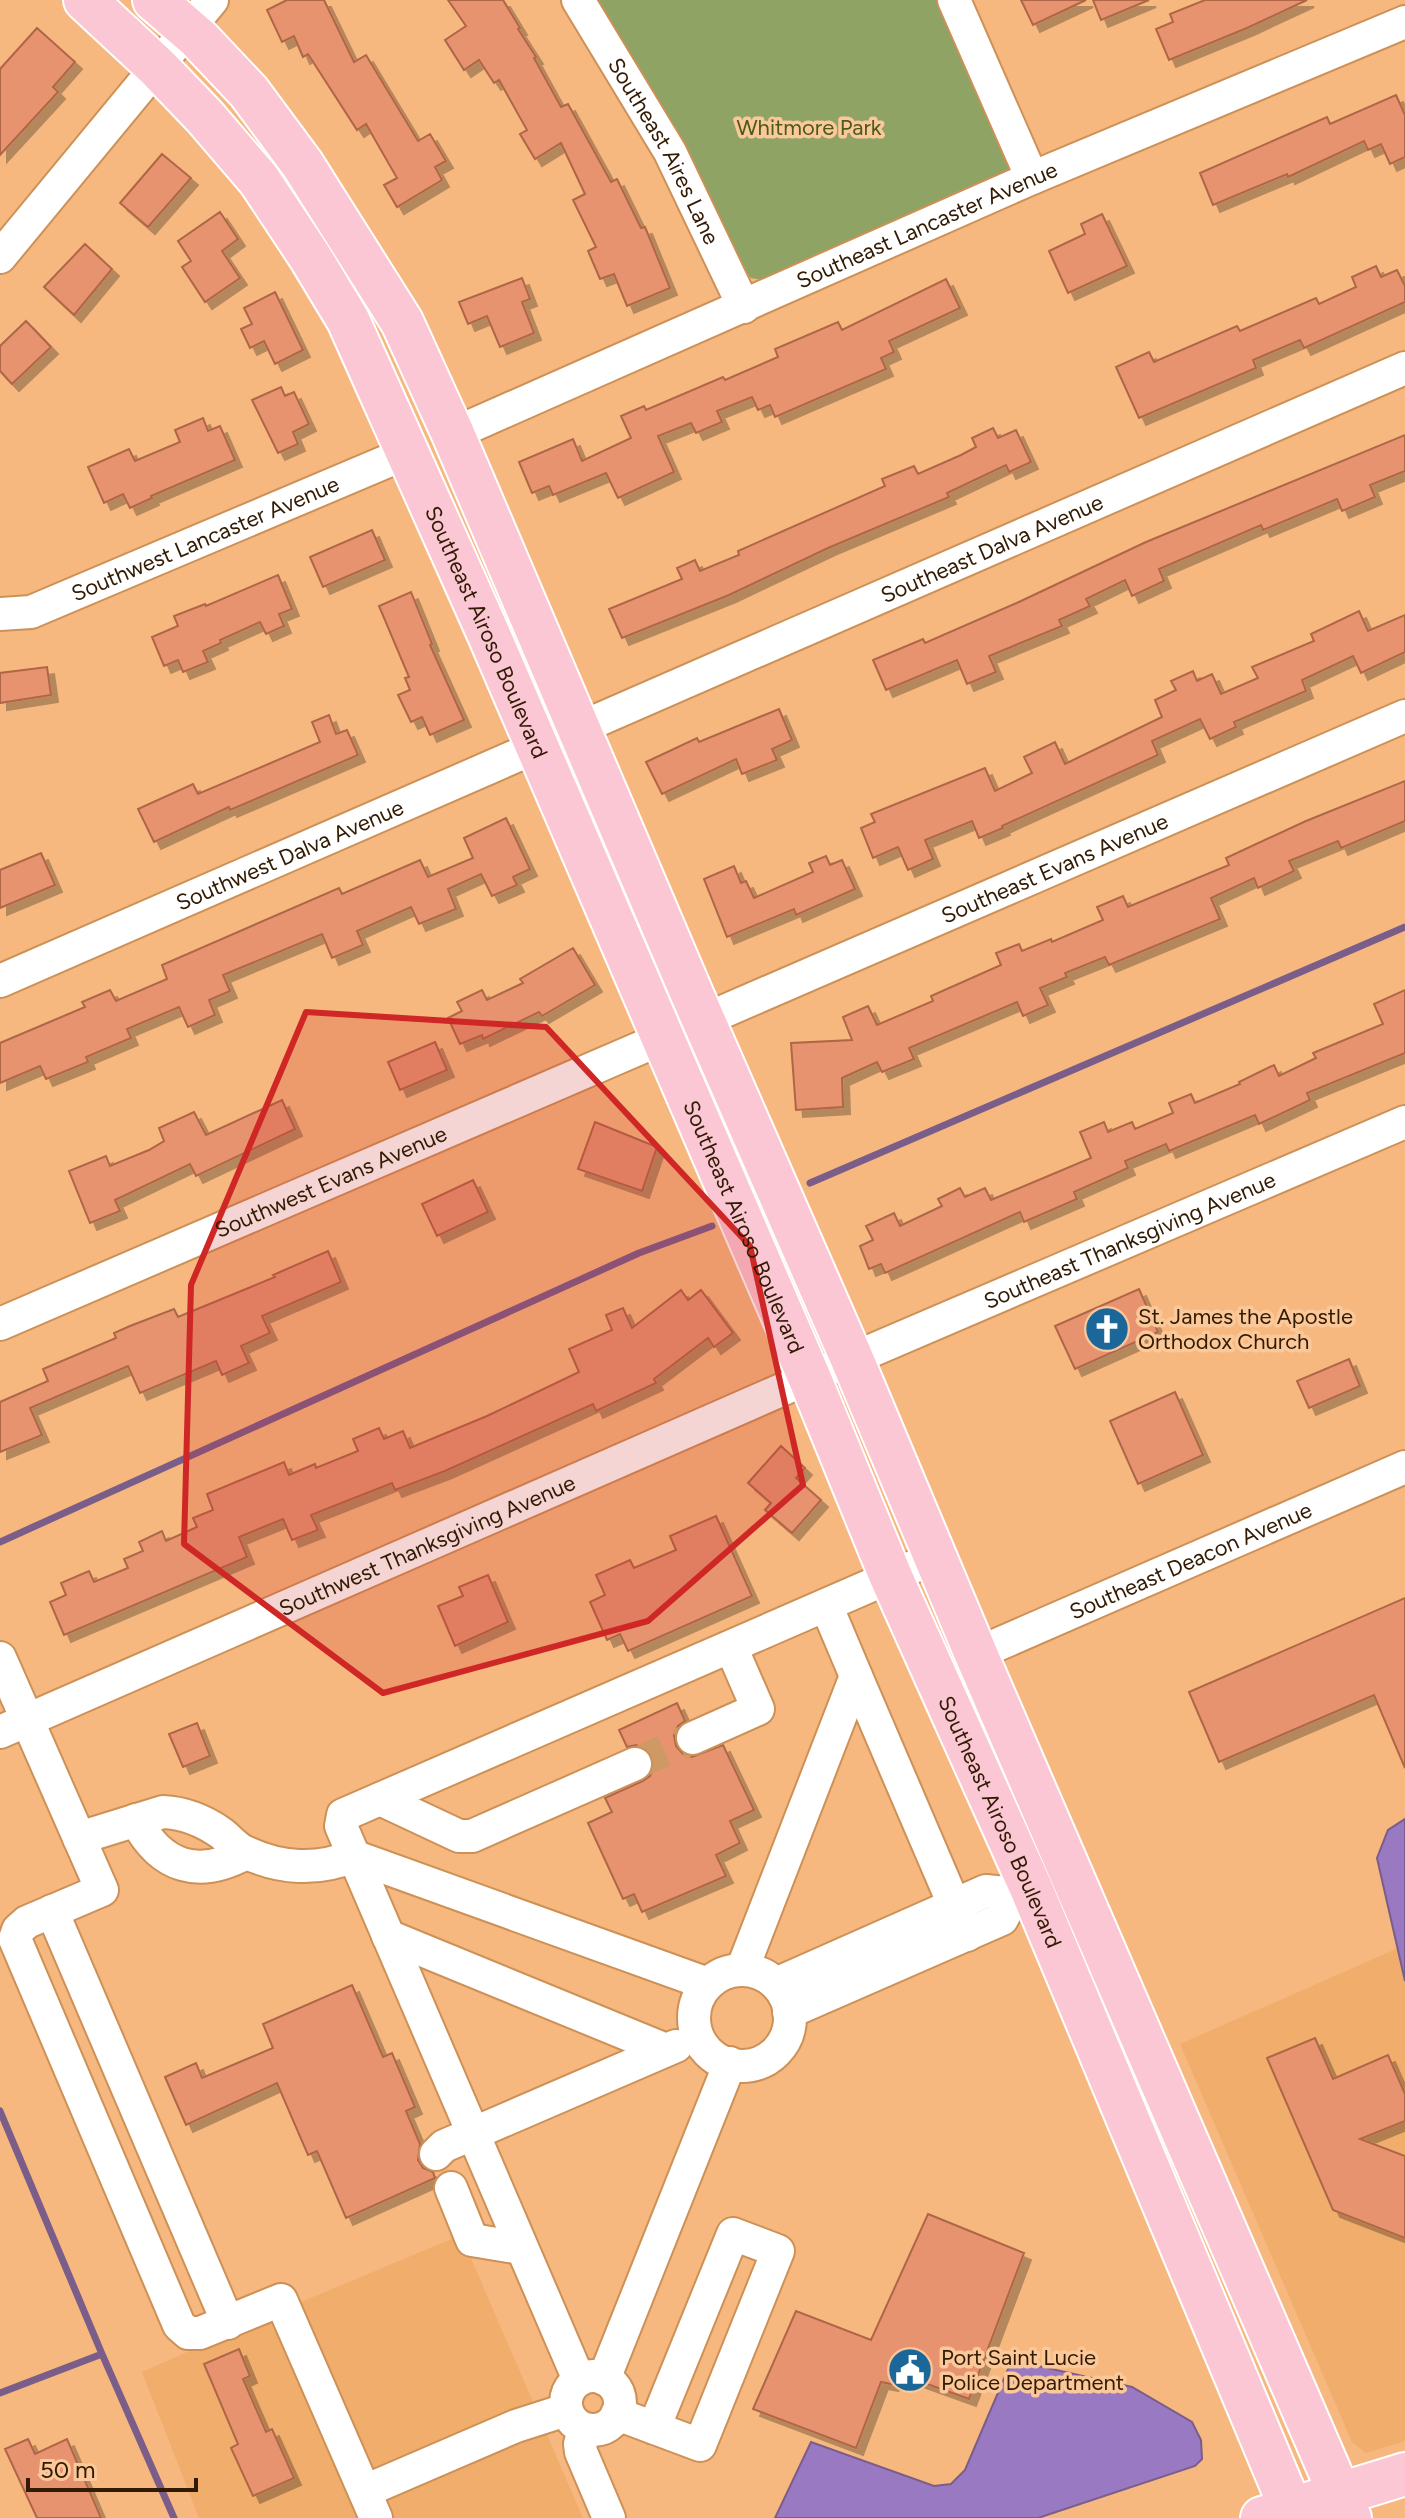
<svg xmlns="http://www.w3.org/2000/svg" width="1405" height="2518" font-family="Figtree,sans-serif">
  <defs>
    <filter id="shadow"><feDropShadow dx="7" dy="7" stdDeviation="0" flood-color="#0004"/></filter>
  </defs>
  <rect width="100%" height="100%" fill="#f6b87e"/>
  <path fill="#f1ad6c" d="M1405,1945V2441L1366,2453L1352,2442L1180,2044Z
    M461,2235L583,2518H388L294,2305Z
    M273,2314L363,2518H199L142,2372Z"/>
  <path fill="#8ea364" d="M593,0H946L1010,154V169L996,186L775,282L751,278L739,266Z"/>
  <path fill="#9a79c3" stroke="#7b5d89" stroke-width="2" d="M1405,1819V1981L1377,1858L1388,1830Z
    M1012,2360L1132,2387L1192,2422L1201,2440L1202,2459L1195,2466L1038,2518H775L811,2442L934,2486L951,2484L965,2470Z"/>
  <g fill="none" stroke-linecap="round" stroke-linejoin="round">
    <path stroke="#7b5d89" stroke-width="7" d="M810,1183L1405,927
      M0,1542L639,1253L712,1226
      M0,2111L102,2354L174,2518
      M0,2393L102,2354"/>
  </g>
  <path fill="#e7936f" stroke="#af6647" stroke-width="2" filter="url(#shadow)" d="M287,0H324L354,62L366,55L418,141L430,134L446,161L435,167L442,180L397,207L384,185L397,178L366,124L357,130L308,54L303,57L294,36L282,42L267,10Z
    M448,0H503L520,28L518,29L536,57L534,58L561,107L568,104L611,182L617,179L641,228L645,227L670,288L627,306L614,274L600,279L588,251L596,247L573,200L585,194L561,143L535,159L520,134L527,130L499,80L494,83L479,60L464,70L445,40L466,26Z
    M1021,0H1086L1033,25Z
    M1093,0H1149L1101,20Z
    M1205,0H1307L1247,28L1169,60L1156,29L1173,22L1170,14Z
    M37,28L75,62L53,87L58,92L0,155V69Z
    M1396,95L1405,115V157L1390,164L1381,144L1368,150L1364,141L1288,177L1287,174L1213,205L1200,173L1327,117L1330,124Z
    M162,154L191,178L148,227L120,203Z
    M220,212L238,239L222,251L240,278L205,302L182,267L191,261L178,241Z
    M1102,214L1127,266L1068,293L1049,251L1085,234L1081,224Z
    M85,244L112,269L74,315L44,287Z
    M1376,266L1381,277L1397,270L1405,286V302L1304,348L1300,340L1253,360L1256,368L1139,418L1116,367L1149,352L1154,362L1237,326L1240,331L1316,298L1319,304L1356,287L1352,277Z
    M522,278L530,299L522,302L534,333L500,347L487,316L468,324L459,302Z
    M946,279L960,308L889,341L894,352L881,358L886,369L775,417L770,405L758,410L752,397L717,411L722,422L696,433L691,423L658,436L674,472L618,498L606,473L553,495L549,486L532,493L519,462L573,439L582,461L631,438L621,416L644,406L646,410L723,377L725,380L778,357L775,349L838,322L842,330Z
    M275,292L303,350L275,364L264,341L250,348L241,329L252,324L244,308Z
    M26,321L51,347L12,384L0,371V346Z
    M281,387L285,396L294,392L309,424L293,432L298,444L278,453L252,400Z
    M203,418L208,431L220,426L235,460L151,496L152,498L130,508L123,494L104,503L88,467L129,449L135,461L180,442L175,430Z
    M993,428L998,438L1016,430L1031,462L1009,472L1006,465L947,493L949,497L828,548L729,595L622,638L609,609L682,579L677,568L695,560L700,571L739,555L738,551L885,486L882,479L914,466L918,474L961,455L976,447L972,438Z
    M1405,435V471L1370,485L1375,497L1342,511L1337,499L1263,530L1261,525L1159,569L1164,581L1132,596L1125,580L1086,599L1090,606L1059,620L1062,626L989,656L996,672L967,684L957,660L886,690L873,660L923,639L925,643L1021,601L1146,542Z
    M372,530L385,560L323,587L310,557Z
    M278,575L292,609L279,614L284,626L266,634L260,622L220,640L221,643L203,651L208,662L183,672L178,660L164,666L152,637L178,626L174,616L205,604L206,606Z
    M411,592L432,644L430,645L464,720L430,735L422,717L411,722L398,695L410,690L405,678L409,677L379,606Z
    M1359,611L1368,631L1405,615V652L1361,673L1353,656L1302,680L1306,691L1234,722L1236,727L1210,739L1200,719L1152,741L1158,755L1002,826L1003,828L979,838L972,821L925,840L933,859L908,870L898,847L873,858L861,828L875,822L871,814L985,768L995,791L1032,773L1024,757L1055,742L1065,764L1162,717L1155,700L1176,690L1171,681L1193,671L1197,681L1212,674L1221,694L1258,678L1252,667L1314,641L1311,634Z
    M47,667L51,695L0,703V673Z
    M779,709L792,740L772,749L777,760L742,774L736,759L662,794L646,762L697,738L699,742Z
    M329,715L336,734L347,730L358,755L230,810L229,807L154,842L138,809L193,784L198,794L320,742L312,722Z
    M1405,781V821L1341,848L1338,841L1289,861L1294,871L1258,888L1254,878L1211,898L1220,919L1109,965L1105,957L1065,973L1067,977L1040,988L1048,1005L1023,1016L1017,1002L909,1048L914,1059L882,1072L877,1062L842,1078L843,1107L796,1110L791,1043L852,1040L843,1017L868,1006L877,1025L933,1001L931,996L1001,965L996,953L1019,944L1022,951L1051,939L1052,942L1103,920L1097,907L1123,896L1128,907L1229,865L1226,858L1306,821Z
    M506,818L530,869L513,877L517,885L492,896L481,874L448,889L456,909L419,924L411,907L357,931L363,945L332,958L322,934L223,975L230,991L209,1000L215,1015L188,1027L179,1007L127,1029L131,1038L86,1057L88,1062L46,1079L40,1066L0,1083V1043L85,1007L82,1002L110,990L116,1001L167,979L162,965L339,888L342,894L420,860L428,877L473,858L464,838Z
    M41,853L55,885L0,908V870Z
    M826,856L830,865L842,860L855,889L796,915L794,909L727,937L704,879L734,866L741,883L746,881L754,898L813,872L809,863Z
    M573,948L595,985L542,1016L539,1012L483,1039L482,1035L460,1044L448,1018L462,1011L457,1002L482,990L487,1000L523,983L520,979Z
    M1405,990V1053L1307,1093L1310,1100L1259,1124L1255,1115L1169,1151L1166,1144L1125,1161L1128,1168L1074,1192L1077,1199L1024,1222L1020,1212L885,1273L881,1264L869,1269L860,1246L873,1240L866,1226L894,1213L900,1226L942,1206L938,1199L960,1188L965,1197L985,1188L991,1200L1091,1158L1080,1132L1104,1122L1108,1132L1132,1122L1135,1129L1173,1113L1169,1103L1191,1094L1195,1103L1240,1084L1239,1082L1274,1065L1279,1076L1316,1058L1313,1053L1383,1024L1374,1004Z
    M435,1042L447,1070L400,1090L388,1062Z
    M282,1100L295,1129L196,1176L190,1164L115,1200L120,1211L90,1223L69,1171L106,1156L110,1166L149,1150L164,1141L159,1128L194,1112L206,1135Z
    M595,1122L657,1147L642,1191L578,1169Z
    M473,1180L488,1212L437,1236L422,1204Z
    M328,1251L341,1282L262,1316L270,1333L241,1346L249,1363L222,1375L216,1361L140,1393L128,1366L30,1408L42,1435L0,1452V1402L48,1381L43,1369L116,1338L114,1333L130,1326L174,1309L178,1317L275,1277L273,1275Z
    M1139,1289L1158,1332L1075,1369L1055,1326Z
    M681,1290L688,1300L701,1290L733,1333L714,1347L708,1338L654,1379L656,1383L596,1411L593,1404L445,1471L395,1490L392,1483L311,1515L318,1530L292,1540L283,1519L239,1537L247,1557L64,1635L50,1602L66,1595L61,1583L89,1571L94,1582L128,1568L124,1559L143,1551L139,1542L162,1531L166,1541L197,1527L193,1518L213,1510L207,1494L284,1462L289,1475L315,1464L316,1468L358,1451L353,1439L379,1428L384,1439L403,1431L410,1448L487,1416L579,1372L569,1349L612,1330L606,1315L623,1308L632,1328Z
    M1349,1359L1360,1386L1309,1408L1297,1381Z
    M1175,1392L1203,1455L1138,1484L1110,1421Z
    M781,1446L805,1468L796,1478L821,1500L792,1533L765,1510L771,1503L748,1483Z
    M716,1516L752,1596L628,1651L620,1634L607,1640L590,1602L605,1595L596,1575L630,1560L634,1568L676,1550L670,1536Z
    M488,1575L508,1622L455,1646L438,1606L463,1596L459,1587Z
    M1405,1598V1768L1374,1695L1219,1762L1189,1692Z
    M677,1703L685,1721L678,1726L674,1735L676,1746L683,1754L692,1757L723,1745L754,1810L730,1821L740,1843L716,1855L726,1876L642,1912L634,1894L623,1899L588,1823L612,1812L605,1798L643,1781L650,1776L654,1767L653,1757L647,1749L636,1745L627,1747L619,1730Z
    M197,1723L210,1756L183,1767L169,1734Z
    M352,1985L383,2057L392,2053L415,2107L406,2111L420,2144L418,2160L423,2168L433,2172L435,2178L346,2218L317,2151L308,2155L277,2083L186,2125L165,2077L196,2063L202,2078L273,2048L263,2024Z
    M1315,2038L1333,2079L1388,2055L1405,2094V2121L1360,2139L1405,2156V2238L1333,2210L1267,2058Z
    M928,2214L1024,2253L969,2399L908,2377L891,2384L881,2382L856,2448L753,2409L796,2311L871,2340Z
    M239,2349L250,2376L243,2379L266,2432L272,2429L294,2478L253,2496L231,2448L238,2444L204,2364Z
    M28,2439L35,2454L67,2439L101,2518H37L5,2449Z"/>
  <g fill="none" stroke-linecap="round" stroke-linejoin="round">
    <path stroke="#cf9965" stroke-width="32" stroke-dasharray="32 16" stroke-linecap="butt" d="M635,1764L693,1738"/>
    <g stroke="#cd9157" stroke-width="36">
      <g id="minor">
        <path id="s1" d="M578,0L670,152L744,307"/>
        <path d="M954,0L1032,178"/>
        <path d="M0,257L212,0"/>
        <path id="s2" d="M453,434L1032,178L1405,22"/>
        <path id="s3" d="M0,614L31,612L409,452"/>
        <path id="s4" d="M0,981L1405,368"/>
        <path id="s5" d="M704,1020L1405,716"/>
        <path id="s6" d="M0,1324L661,1039"/>
        <path id="s7" d="M976,1654L1405,1467"/>
        <path d="M0,1658L102,1890L27,1922L18,1930L15,1939L179,2325L188,2333H200L281,2300L376,2518"/>
        <path d="M856,1676L967,1935"/>
        <path id="s8" d="M0,1732L852,1359L1405,1122"/>
        <path d="M693,1738L758,1709L731,1647"/>
        <path d="M380,1799L459,1836H472L635,1764"/>
        <path d="M136,1820C161,1868 199,1879 246,1853"/>
        <path d="M79,1838L163,1812C184,1813 204,1821 221,1833C229,1839 236,1848 245,1852C280,1869 318,1871 353,1856L708,1984"/>
        <path d="M52,1911L228,2323"/>
        <path d="M388,1936L666,2050"/>
        <path d="M742,1970L856,1676L826,1605"/>
        <circle cx="742" cy="2018" r="48"/>
        <path d="M776,1984L986,1891L1015,1894L1050,1879"/>
        <path d="M789,2012L1002,1919L1015,1894"/>
        <path d="M436,2154L444,2146L472,2134L676,2046"/>
        <path d="M451,2188L472,2240L521,2248"/>
        <circle cx="593" cy="2403" r="27"/>
        <path d="M604,2379L730,2063"/>
        <path d="M579,2380L341,1826L343,1815L936,1557"/>
        <path d="M617,2414L700,2445L778,2251L733,2234L654,2428"/>
        <path d="M584,2429L580,2444L581,2452L609,2518"/>
        <path d="M365,2491L516,2426L566,2410"/>
      </g>
    </g>
    <g stroke="#fff" stroke-width="46">
      <g id="major">
        <path id="s9" d="M85,0L157,67L205,117L259,180L310,257L348,320L489,635L810,1379L891,1577L1031,1888L1295,2518"/>
        <path d="M154,0L199,39L249,92L303,165L402,322L453,434L692,994L852,1359L976,1654L1350,2518"/>
        <path d="M1262,2518L1405,2474"/>
      </g>
    </g>
    <use href="#minor" stroke="#fff" stroke-width="32"/>
    <use href="#major" stroke="#fcc7d4" stroke-width="42"/>
  </g>
  <path fill="#ce2726" fill-opacity="0.2" stroke="#ce2726" stroke-width="6" stroke-linejoin="round" d="M306,1012L546,1027L750,1246L803,1485L648,1621L383,1693L184,1544L191,1285Z"/>
  <defs>
    <g id="church-disc" transform="scale(2.3)"><circle r="9.5" fill="#1b679a" stroke="#fbc89a"/><path d="M-1.2-6h2.4v3.5h3.3v2.4h-3.3V6h-2.4V-.1h-3.3v-2.4h3.3Z" fill="#fff"/></g>
    <g id="civic-disc" transform="scale(2.3)"><circle r="9.5" fill="#1b679a" stroke="#fbc89a"/><path d="M-.6-6.5H3V-4.5H.6V-3L4-1V1h2V6H-6V1h2V-1L-.6-3ZM-1.2 2.5V6h2.4V2.5Z" fill="#fff"/></g>
  </defs>
  <g fill-rule="evenodd">
    <use href="#church-disc" x="1107" y="1329"/>
    <use href="#civic-disc" x="910" y="2370"/>
  </g>
  <g text-anchor="middle" dominant-baseline="central" stroke-width="7" stroke-linejoin="round" paint-order="stroke">
    <g font-size="22" fill="#495a1f" stroke="#fbc89a">
      <text x="809" y="127">Whitmore Park</text>
    </g>
    <g font-size="22" fill="#321b03" stroke="#fbc89a">
      <text stroke="none"><textPath href="#s1" startOffset="174">Southeast Aires Lane</textPath></text>
      <text stroke="none"><textPath href="#s2" startOffset="518">Southeast Lancaster Avenue</textPath></text>
      <text stroke="none"><textPath href="#s3" startOffset="220">Southwest Lancaster Avenue</textPath></text>
      <text stroke="none"><textPath href="#s4" startOffset="1082">Southeast Dalva Avenue</textPath></text>
      <text stroke="none"><textPath href="#s9" startOffset="758">Southeast Airoso Boulevard</textPath></text>
      <text stroke="none"><textPath href="#s4" startOffset="316">Southwest Dalva Avenue</textPath></text>
      <text stroke="none"><textPath href="#s5" startOffset="382">Southeast Evans Avenue</textPath></text>
      <text stroke="none"><textPath href="#s6" startOffset="360">Southwest Evans Avenue</textPath></text>
      <text stroke="none"><textPath href="#s9" startOffset="1406">Southeast Airoso Boulevard</textPath></text>
      <text stroke="none"><textPath href="#s8" startOffset="1232">Southeast Thanksgiving Avenue</textPath></text>
      <text stroke="none"><textPath href="#s8" startOffset="466">Southwest Thanksgiving Avenue</textPath></text>
      <text stroke="none"><textPath href="#s7" startOffset="234">Southeast Deacon Avenue</textPath></text>
      <text stroke="none"><textPath href="#s9" startOffset="2054">Southeast Airoso Boulevard</textPath></text>
    </g>
    <g font-size="22" fill="#321b03" stroke="#fbc89a" text-anchor="start">
      <text x="1138" y="1316">St. James the Apostle<tspan x="1138" dy="25">Orthodox Church</tspan></text>
      <text x="941" y="2357">Port Saint Lucie<tspan x="941" dy="25">Police Department</tspan></text>
    </g>
  </g>
  <path d="M28 2478v12h168v-12" fill="none" stroke="#321b03" stroke-width="4"/>
  <text x="40" y="2478" font-size="24" fill="#321b03" stroke="#fbc89a" stroke-width="6" paint-order="stroke">50 m</text>
</svg>
